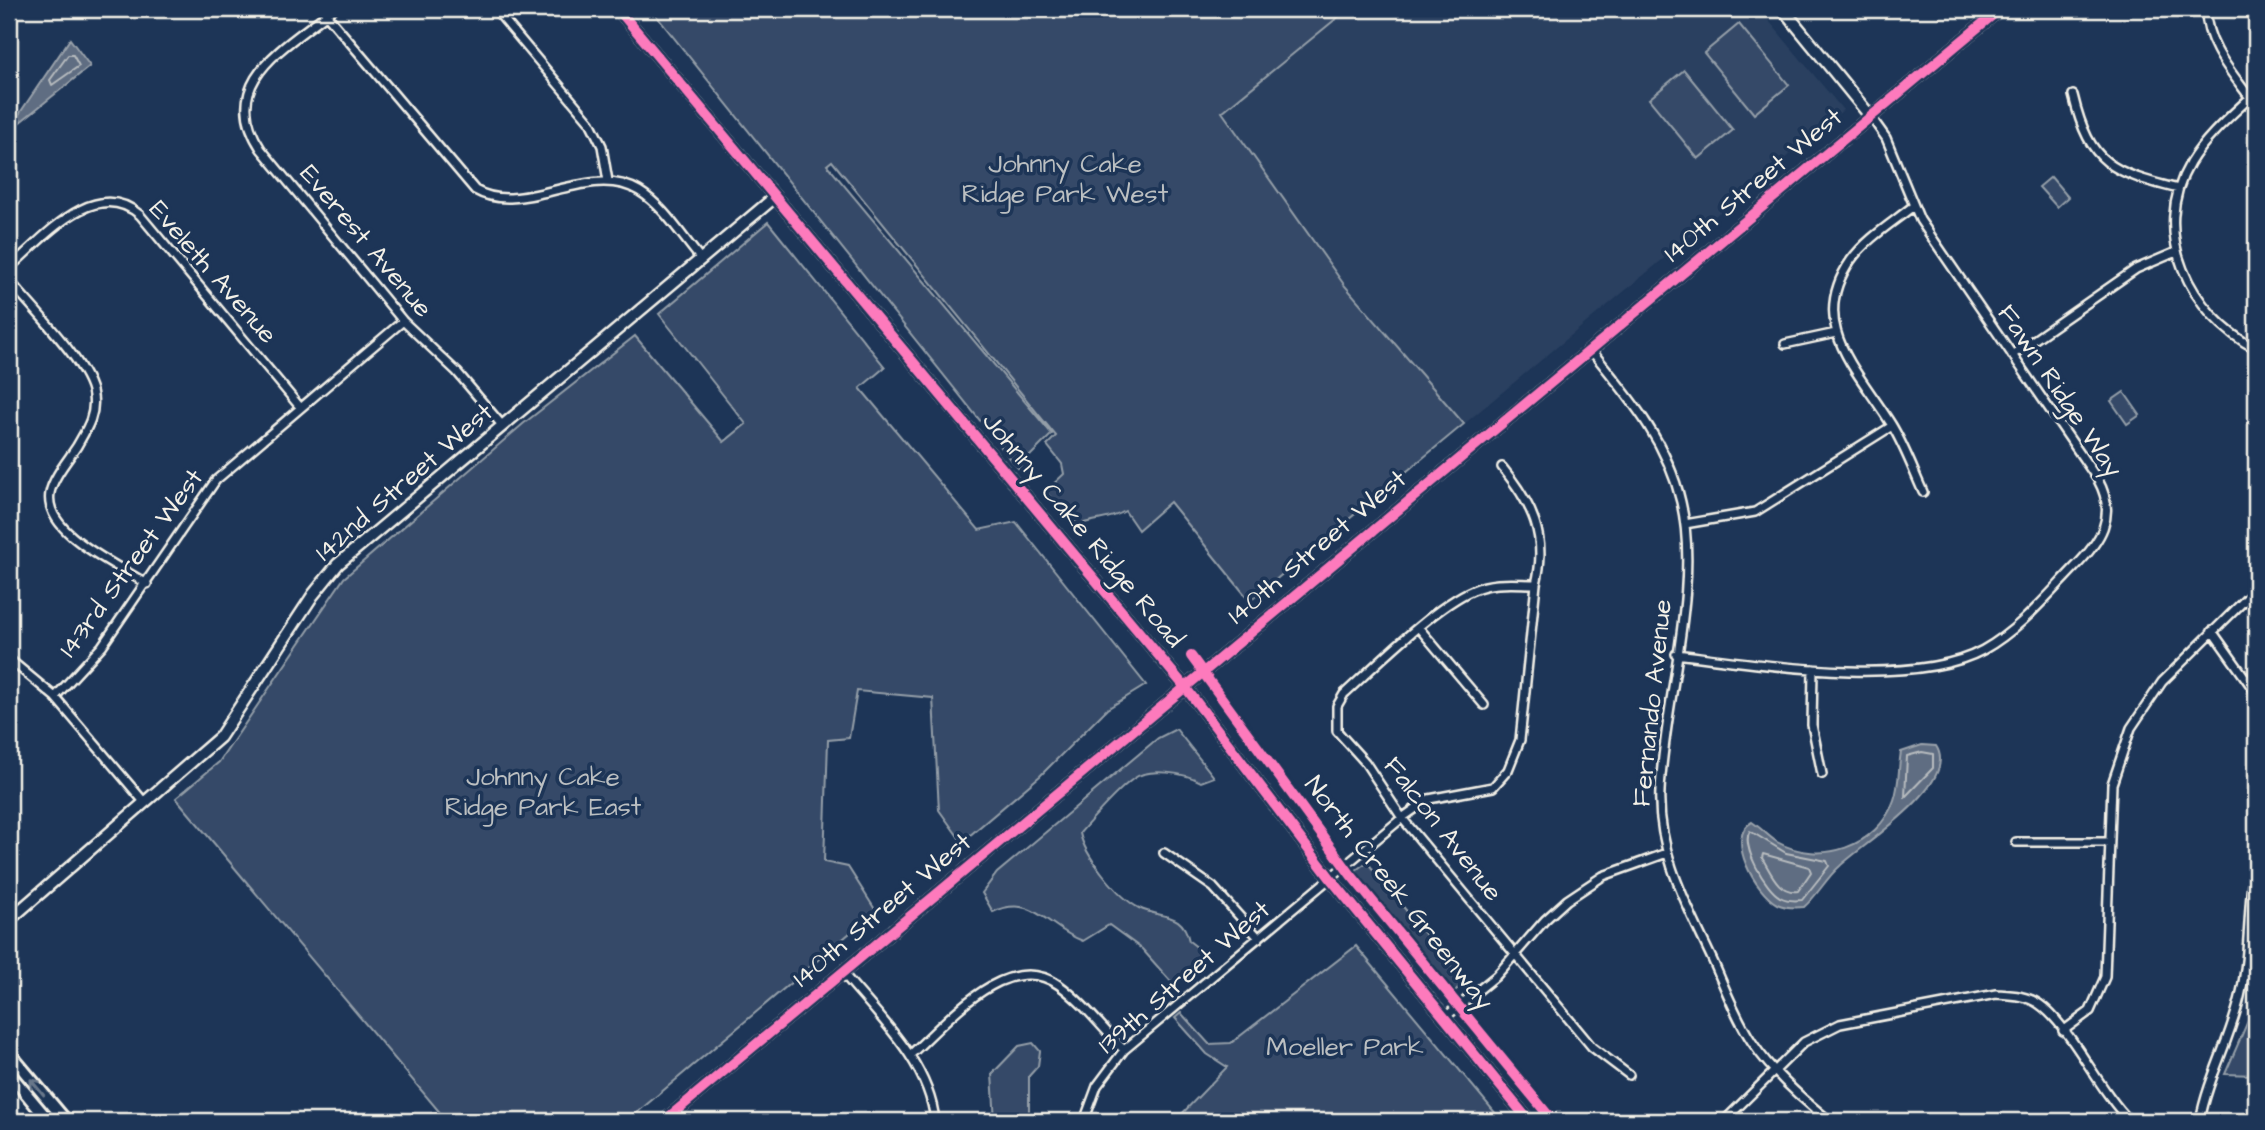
<svg xmlns="http://www.w3.org/2000/svg" width="2265" height="1130" font-family="'Architects Daughter',sans-serif">
  <rect width="100%" height="100%" fill="#1d3557"/>
  <filter id="ink" filterUnits="userSpaceOnUse"><feTurbulence type="fractalNoise" baseFrequency=".0143" numOctaves="2"/><feDisplacementMap in="SourceGraphic" scale="14" xChannelSelector="R" yChannelSelector="G"/><feConvolveMatrix kernelMatrix="1 2 1 2 8 2 1 2 1" color-interpolation-filters="sRGB"/></filter>
  <g filter="url(#ink)">
    <path fill="#2a4060" d="M1348,9H1759L1843,110L1464,424L1345,286L1221,111Z"/>
    <path fill="#354a67" stroke="#949ea8" stroke-width="2" d="M651,9H1348L1222,112L1345,286L1464,424L1250,601L1170,502L1138,530L1125,511C1111,520 1094,519 1078,525L1045,492L1064,474L1062,464L1047,445L1056,436L832,161L827,165L1052,434L1018,468Z
      M1739,24L1789,85L1754,114L1704,53Z
      M1684,70L1733,130L1698,159L1649,99Z
      M2051,177L2068,197L2057,207L2039,187Z
      M768,222L885,367L860,388L979,530L1016,522L1146,685L1107,709L1040,776L962,842L939,810L933,698L857,691L849,738L828,740L824,862L848,867L876,911L627,1121H447L176,798L219,762L344,578L523,424L635,336L724,442L746,424L659,314Z
      M2124,392L2140,415L2127,424L2111,401Z
      M1176,729L1214,777L1201,782C1186,773 1148,767 1133,779C1114,793 1096,815 1080,833C1084,855 1119,898 1139,908C1162,919 1183,911 1189,941L1207,955L1174,985L1142,949L1109,925L1083,941C1048,929 1034,893 993,912L982,893L997,873L1158,738Z
      M1367,862L1464,982L1452,994L1352,873Z
      M1356,946L1502,1121H1175L1227,1067L1207,1054L1175,1018L1181,1013L1209,1044L1231,1043Z
      M2256,983V1075L2225,1074L2254,1007Z
      M1033,1043L1040,1051L1038,1066L1029,1076V1121H995L992,1074L1019,1046Z"/>
    <path fill="#5e6d82" stroke="#9aa2ab" stroke-width="2" d="M70,39L90,66L9,131V129Z
      M1922,745L1936,746C1961,783 1863,844 1840,866C1826,878 1818,895 1804,907C1794,908 1786,908 1777,904C1756,893 1724,837 1752,822C1761,828 1768,836 1777,842C1820,866 1878,847 1894,800C1900,783 1898,768 1901,752Z"/>
    <g fill="none" stroke-linecap="round" stroke-linejoin="round">
      <path stroke="#b8bcbf" stroke-width="2" d="M68,55H73L79,66L52,85L50,80Z
        M1922,752L1933,754V768L1905,797L1907,756Z
        M1750,831L1786,853L1827,861L1829,866L1802,900C1794,901 1787,901 1780,897C1766,890 1740,845 1750,831Z
        M1763,854L1809,867L1811,872L1798,891C1778,894 1771,872 1762,858Z"/>
      <g stroke="#f4f1e8" stroke-width="12">
        <path id="minor" d="M333,9C287,47 216,81 261,149L403,321L457,372L501,424
          M495,9L590,122L602,146L608,181
          M2206,9C2205,46 2236,77 2256,106
          M326,14L475,190C523,218 589,161 639,191C664,206 682,237 701,259
          M2256,92C2234,113 2206,136 2190,163C2149,233 2190,314 2256,349
          M2073,95C2090,166 2113,172 2178,189
          M1912,207C1892,223 1866,239 1851,260C1806,325 1858,370 1891,424C1904,445 1913,470 1923,492
          M9,268C42,240 94,175 140,215L300,407
          M9,280C31,307 90,365 93,396C96,416 86,430 77,446C68,460 53,477 50,493C43,533 118,565 147,584
          M1785,344L1836,333
          M1590,349C1629,397 1667,441 1681,502C1701,588 1664,702 1660,791C1657,853 1688,907 1713,961C1725,988 1736,1018 1752,1042C1772,1073 1802,1099 1830,1121
          M2012,355L2136,269L2176,252
          M1685,524L1755,512L1892,426
          M1536,584C1515,584 1493,581 1473,590C1435,606 1376,665 1344,694L1337,706V731L1365,762L1402,818L1592,1047L1629,1075
          M1419,628L1484,705
          M2212,631L2256,693
          M1676,654C1757,664 1912,689 1983,650C2019,630 2046,597 2074,568C2100,542 2118,516 2098,480L1920,220L1886,138L1871,117
          M9,659L55,697L145,803
          M1813,669L1812,725L1822,774
          M55,697L102,646L216,480L403,321
          M2016,842H2107
          M1164,853L1213,887L1259,938
          M842,972C878,1016 929,1062 935,1121
          M1444,1018L1496,976L1545,920L1567,900L1603,876L1667,853
          M2063,1031L2090,1011L2105,977L2112,784L2131,728L2162,682L2256,589
          M910,1055C947,1022 1006,948 1059,985C1083,1002 1103,1029 1124,1050
          M1084,1121L1097,1086L1124,1050L1402,818L1429,799L1493,787L1508,770L1520,740L1536,584C1548,536 1532,504 1502,467
          M1724,1121L1804,1042L1840,1024L1996,994C2010,995 2026,995 2039,1004C2070,1025 2099,1091 2130,1121
          M2200,1121C2208,1078 2230,1040 2240,997C2249,960 2248,920 2252,883L2256,872"/>
      </g>
      <g stroke="#f4f1e8" stroke-width="15">
        <path id="tertiary" d="M618,9L1185,687L1331,879L1529,1121
          M1783,9L1871,117
          M9,920L220,737L313,595L338,564L775,197
          M664,1121L2000,9"/>
      </g>
      <g stroke="#f4f1e8" stroke-width="16">
        <path id="secondary" d="M9,1053L66,1121
          M9,1093L32,1121"/>
      </g>
      <use href="#minor" stroke="#1d3557" stroke-width="7"/>
      <use href="#tertiary" stroke="#1d3557" stroke-width="10"/>
      <use href="#secondary" stroke="#1d3557" stroke-width="10"/>
      <g stroke="#1d3557" stroke-width="15">
        <path id="cycleway" d="M618,9L1185,687L1331,879L1529,1121
          M1191,656L1351,875L1553,1121
          M664,1121L2000,9"/>
      </g>
      <use href="#cycleway" stroke="#fd7abc" stroke-width="10"/>
    </g>
    <defs><path id="oneway-shaft" d="M-6 0H5M1.5-3L5.5 0L1.5 3" fill="none" stroke-width="1.6" stroke-linecap="round" stroke-linejoin="round" transform="scale(1.75)"/></defs>
    <use stroke="#68778a" href="#oneway-shaft" transform="translate(37 1087) rotate(-130)"/>
  </g>
  <g text-anchor="middle" dominant-baseline="central" stroke-width="7" stroke-linejoin="round" paint-order="stroke">
    <g font-size="26" fill="#bbbfc1" stroke="#1d3557">
      <text x="1065" y="164">Johnny Cake<tspan x="1065" dy="30">Ridge Park West</tspan></text>
      <text x="543" y="777">Johnny Cake<tspan x="543" dy="30">Ridge Park East</tspan></text>
      <text x="1345" y="1047">Moeller Park</text>
    </g>
    <g font-size="26" fill="#f4f1e8" stroke="#1d3557">
      <text transform="translate(1753 185) rotate(-40)">140th Street West</text>
      <text transform="translate(366 241) rotate(50)">Everest Avenue</text>
      <text transform="translate(213 272) rotate(49)">Eveleth Avenue</text>
      <text transform="translate(2060 391) rotate(56)">Fawn Ridge Way</text>
      <text transform="translate(404 482) rotate(-41)">142nd Street West</text>
      <text transform="translate(1083 530) rotate(50)">Johnny Cake Ridge Road</text>
      <text transform="translate(1317 547) rotate(-40)">140th Street West</text>
      <text transform="translate(131 563) rotate(-54)">143rd Street West</text>
      <text transform="translate(1652 703) rotate(-84)">Fernando Avenue</text>
      <text transform="translate(1443 829) rotate(52)">Falcon Avenue</text>
      <text transform="translate(1399 893) rotate(52)">North Creek Greenway</text>
      <text transform="translate(882 910) rotate(-40)">140th Street West</text>
      <text transform="translate(1184 977) rotate(-41)">139th Street West</text>
    </g>
  </g>
  <rect width="2265" height="1130" fill="none" stroke="#1d3557" stroke-width="35"/>
  <rect x="18" y="18" width="2230" height="1095" fill="none" stroke="#f4f1e8" stroke-width="2.5" filter="url(#ink)"/>
</svg>
